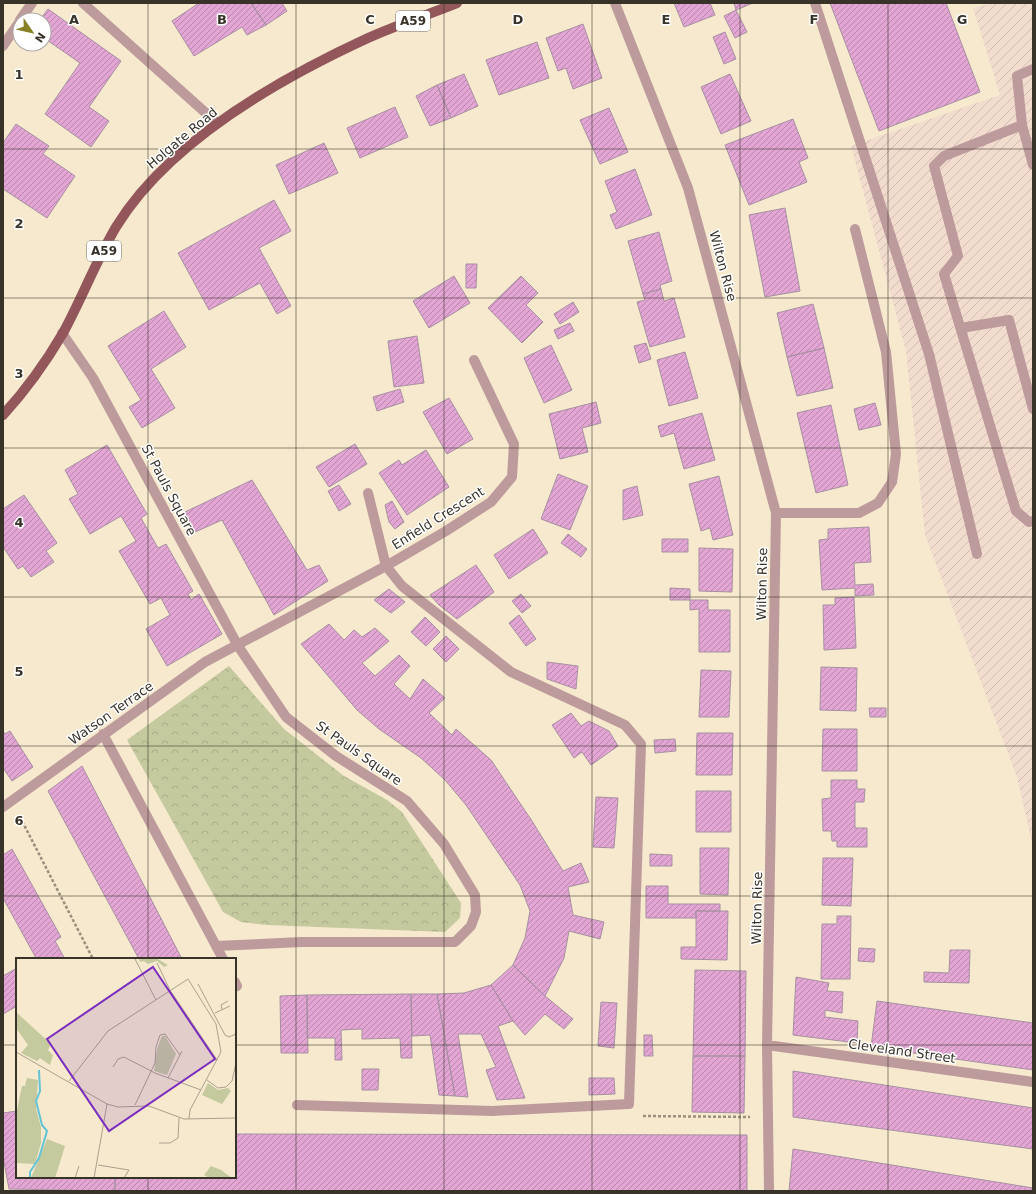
<svg xmlns="http://www.w3.org/2000/svg" width="1036" height="1194" font-family="'DejaVu Sans',sans-serif">
  <defs>
    <pattern id="industrial-furrows" width="10" height="10" patternUnits="userSpaceOnUse"><rect width="10" height="10" fill="#f1dcce"/><path d="M-1 1l2-2M0 10L10 0M9 11l2-2" fill="none" stroke="#cfbdb1"/></pattern>
    <pattern id="forest-crowns" width="20" height="18" patternUnits="userSpaceOnUse"><rect width="20" height="18" fill="#c5c99e"/><path d="M2 6a3 3 0 1 1 6 0M12 15a3 3 0 1 1 6 0" fill="none" stroke="#aaad88"/></pattern>
    <pattern id="building-hatch" width="6" height="6" patternUnits="userSpaceOnUse"><rect width="6" height="6" fill="#e2a5d4"/><path d="M-1 1l2-2M0 6l6-6M5 7l2-2" fill="none" stroke="#b887ac"/></pattern>
  </defs>
  <rect width="100%" height="100%" fill="#f6e9ce"/>
  <path fill="url(#industrial-furrows)" d="M993,3H1033V847L1017,777L925,535L906,351L851,146L1000,95L973,8Z"/>
  <path fill="url(#forest-crowns)" d="M229,666L284,729L344,776L387,800L402,812L461,903L460,918L445,932L267,925L241,922L223,912L127,740Z"/>
  <path fill="url(#building-hatch)" stroke="#a790a1" d="M199,3H251L266,25L247,35L242,27L194,56L172,21Z
    M251,3H282L287,11L266,25Z
    M674,3H710L715,15L684,27Z
    M734,3H753L736,10Z
    M830,3H946L980,92L879,131Z
    M48,9L121,61L89,107L109,121L91,147L45,114L80,63L44,38V20H40Z
    M736,10L747,32L735,38L724,16Z
    M583,24L602,78L573,89L566,68L558,71L546,38Z
    M725,32L736,59L724,64L713,37Z
    M537,42L549,78L499,95L486,60Z
    M464,74L478,106L451,118L437,85Z
    M730,74L751,121L721,134L701,87Z
    M437,85L451,118L430,126L416,96Z
    M395,107L408,137L360,158L347,128Z
    M609,108L628,152L600,164L580,120Z
    M793,119L808,158L799,162L807,182L749,205L725,145Z
    M16,124L49,146L43,154L75,176L47,218L3,189V143Z
    M324,143L338,173L289,194L276,165Z
    M635,169L652,215L616,229L610,215L617,212L605,181Z
    M274,200L291,231L259,248L291,306L277,314L260,283L209,310L178,253Z
    M785,208L800,291L765,297L749,215Z
    M659,232L672,281L660,285L661,289L643,294L628,241Z
    M466,264H477L476,288H466Z
    M454,276L470,303L429,328L413,301Z
    M521,276L538,293L526,305L543,322L522,343L488,308Z
    M661,289L664,301L674,298L685,337L650,347L637,302L645,300L643,294Z
    M573,302L579,312L560,324L554,314Z
    M813,304L824,348L787,357L777,313Z
    M164,311L186,347L151,369L175,408L142,428L129,407L141,400L108,346Z
    M570,323L574,331L558,339L554,330Z
    M417,336L424,383L394,387L388,341Z
    M646,343L651,359L639,363L634,346Z
    M551,345L572,390L544,403L524,358Z
    M824,348L833,388L797,396L787,357Z
    M685,352L698,398L669,406L657,360Z
    M400,389L404,402L377,411L373,397Z
    M449,398L473,439L447,454L423,412Z
    M596,402L601,423L582,428L588,452L560,459L549,414Z
    M875,403L881,425L859,430L854,409Z
    M831,405L848,485L816,493L797,413Z
    M702,413L715,460L684,469L674,433L661,437L658,426Z
    M355,444L367,464L329,487L316,467Z
    M107,445L147,514L141,518L158,548L166,544L193,591L188,594L191,600L199,594L222,634L167,666L146,629L170,615L161,598L150,604L119,551L136,541L121,516L90,534L69,499L78,494L65,470Z
    M426,450L449,487L407,515L379,473L399,460L402,465Z
    M558,474L588,486L570,530L541,519Z
    M719,476L733,535L713,540L710,528L701,531L689,484Z
    M252,480L307,570L319,565L328,581L274,615L222,520L195,532L185,512Z
    M339,485L351,504L339,511L328,491Z
    M637,486L643,515L623,520V490Z
    M24,495L57,543L46,551L54,562L31,577L23,566L18,569L3,547V509Z
    M392,501L404,522L395,529L389,522L385,505Z
    M869,527L871,562L854,563L855,585L873,584L874,595L855,596V588L822,590L819,540L828,539V529Z
    M533,529L548,553L509,579L494,555Z
    M568,534L587,549L581,557L561,543Z
    M662,539H688V552H662Z
    M699,548L733,549L732,592L699,591Z
    M476,565L494,592L457,619L439,605L430,595Z
    M670,588L690,589V600H670Z
    M389,589L405,602L391,613L374,600Z
    M521,594L531,606L522,613L512,601Z
    M854,597L856,648L824,650L823,605H835V598Z
    M690,600H708V610H730V652H699V609L690,610Z
    M519,615L536,639L526,646L509,623Z
    M425,617L440,632L426,646L411,632Z
    M329,624L344,640L354,630L362,637L375,628L389,641L362,663L375,676L399,655L410,666L394,684L410,699L423,679L445,698L429,713L452,735L456,729L491,760L532,821L563,871L581,863L589,882L568,887L573,915L604,922L600,939L569,931L564,958L545,996L513,965L525,938L530,911L520,885L466,805L445,780L421,758L379,729L357,710L301,644Z
    M446,636L459,649L446,662L433,649Z
    M547,662L578,666L576,689L547,679Z
    M821,667L857,668L856,711L820,710Z
    M701,670L731,671L729,717H699Z
    M869,708H886V717H870Z
    M571,713L581,726L589,721L609,731L618,746L591,765L582,752L574,758L552,725Z
    M823,729H857V771H822Z
    M3,731L5,734L10,731L33,767L12,781L3,768Z
    M697,733H733L732,775H696Z
    M675,739L676,751L655,753L654,740Z
    M82,766L182,959H139L48,791Z
    M831,780H857V789H865L864,802H855V828H867V847H837V841H832L831,831H823L822,799L831,798Z
    M696,791H731V832H696Z
    M596,797L618,798L614,848L593,847Z
    M700,848H729L728,895L700,894Z
    M12,849L61,937L55,941L65,959H33L36,958L3,898V855Z
    M650,854L672,855V866H650Z
    M823,858H853L851,906L822,905Z
    M646,886H668V904H720V911H696V918H646Z
    M696,911H728L727,960L681,959V947H696Z
    M837,916H851L850,979H821L822,924H837Z
    M859,948L875,949L874,962L858,961Z
    M950,950H970L969,983L924,982V972L949,973Z
    M513,965L545,996L573,1019L564,1029L545,1014L525,1035L513,1021L491,985Z
    M17,968V1006L3,1014V976Z
    M695,970L746,971L745,1056H693Z
    M796,977L829,983L827,991L843,992L842,1013L825,1010V1017L858,1021L857,1043L793,1035Z
    M491,985L513,1021L498,1026L525,1098L497,1100L486,1070L496,1067L481,1034H458L468,1097L455,1096L437,994L464,993Z
    M411,994L412,1058H401L400,1038L362,1039V1029L341,1030L342,1060H335V1038H307V995Z
    M411,994H437L455,1096L439,1095L430,1035L412,1036Z
    M307,995L308,1053H281L280,996Z
    M877,1001L1033,1023V1070L871,1047Z
    M601,1002L617,1003L614,1048L598,1046Z
    M644,1035H652L653,1056H644Z
    M693,1056H745L744,1113L692,1112Z
    M362,1069H379L378,1090H362Z
    M793,1071L1033,1108V1149L793,1117Z
    M589,1078H614L615,1094L589,1095Z
    M17,1111V1177H115V1191L9,1189L3,1157V1113Z
    M235,1134L747,1135V1191H115V1177H235Z
    M793,1149L1033,1188V1191H789Z"/>
  <g fill="none" stroke-linecap="round" stroke-linejoin="round">
    <path stroke="#988f7c" stroke-width="2.5" stroke-dasharray="3 2" stroke-linecap="butt" d="M20,817L93,959
      M643,1116L750,1117"/>
    <path stroke="#bd9a9b" stroke-width="10" d="M83,3L217,123
      M615,3L688,188L776,513L767,1045L769,1191
      M815,3L929,354L977,554
      M20,20L32,3
      M3,46L20,21
      M1033,69L1017,76L1022,125L1033,165
      M1022,125L944,156L934,166L958,256L944,274L1016,511L1029,522L1033,521
      M961,328L1009,320L1033,409
      M62,333L93,378L238,646L286,717L336,756L407,801L444,844L475,895L476,912L471,926L455,942H302L216,946
      M776,513H859L878,503L892,482L896,454L886,352L855,229
      M103,734L223,959
      M3,807L205,662L386,566L446,531L491,502L512,477L514,444L474,360
      M235,982L237,986
      M767,1045L1033,1082
      M297,1105L492,1111L629,1104L641,744L625,725L511,672L402,586L386,566L368,493"/>
    <path stroke="#93575b" stroke-width="10" d="M3,415C26,390 46,362 63,333C82,298 96,261 116,227C168,142 279,79 368,38C397,25 427,15 457,3"/>
  </g>
  <path fill="none" stroke="#383328" stroke-width="1" stroke-opacity="0.55" d="M148,3V959M296,3V1191M444,3V1191M592,3V1191M740,3V1191M888,3V1191M3,149H1033M3,298H1033M3,448H1033M3,597H1033M3,746H1033M3,896H1033M3,1045H17M235,1045H1033M148,1177V1191"/>
  <g text-anchor="middle" dominant-baseline="central" stroke-width="3" stroke-linejoin="round" paint-order="stroke">
    <g fill="#fff" stroke="#747068" stroke-width="1">
      <rect x="396" y="11" width="34" height="20" rx="3"/>
      <rect x="87" y="241" width="34" height="20" rx="3"/>
    </g>
    <g font-size="12" font-weight="bold" fill="#383328">
      <text x="413" y="21">A59</text>
      <text x="104" y="251">A59</text>
    </g>
    <g font-size="13" fill="#383328" stroke="#fff">
      <text transform="translate(182 138) rotate(-40)">Holgate Road</text>
      <text transform="translate(723 266) rotate(75)">Wilton Rise</text>
      <text transform="translate(169 490) rotate(62)">St Pauls Square</text>
      <text transform="translate(438 518) rotate(-32)">Enfield Crescent</text>
      <text transform="translate(762 584) rotate(-89)">Wilton Rise</text>
      <text transform="translate(111 713) rotate(-35)">Watson Terrace</text>
      <text transform="translate(359 753) rotate(35)">St Pauls Square</text>
      <text transform="translate(757 908) rotate(-89)">Wilton Rise</text>
      <text transform="translate(902 1051) rotate(8)">Cleveland Street</text>
    </g>
  </g>
  <g transform="translate(16 958)">
    <rect width="220" height="220" fill="#f6e9ce"/>
    <path d="M0,54L35,86L32,92L37,97L34,107L24,100L21,103L5,95L12,87L0,70ZM192,125L202,132L212,130L215,133L206,146L186,137ZM195,208L205,212L216,220H193L188,217Z" fill="#c5c99e"/>
    <path d="M123,0H140L152,7L148,9L141,3L132,6L128,3L124,4ZM146,78H149L160,96L151,117L138,113L141,91ZM31,181L49,188L39,220H15Z" fill="#c5c99e"/>
    <path d="M11,120L22,122L20,151L25,169V185L19,206L0,205V157L6,128H9Z" fill="#c5c99e"/>
    <path fill="none" stroke="#63c4d6" stroke-width="2" d="M14,220V214L23,200L31,173L26,167L20,143L24,133L23,112"/>
    <path fill="none" stroke="#aaa08c" stroke-width="1" d="M119,1L140,42M141,5L154,32L201,102M182,26L209,77L213,79L220,76M206,51L205,47L212,43M199,55L214,48M0,94L91,146L102,149L133,148L168,161L220,160M97,109L102,101L108,99L139,115L185,132M152,120L166,93M191,122L202,130L210,129L216,123L220,105M53,123L92,73L172,21L200,66L205,94L174,152L173,161M119,147L139,105L140,89L144,77L149,76L164,97M143,185H154L162,180L163,160M82,207L113,212L108,220M59,220L63,208M78,220L91,146"/>
    <path fill="#7b2cbf" fill-opacity="0.15" stroke="#7b2cbf" stroke-width="2" d="M137,9L199,101L93,173L31,81Z"/>
    <rect width="220" height="220" fill="none" stroke="#383328" stroke-width="2"/>
  </g>
  <g font-size="13" text-anchor="middle" font-weight="bold" fill="#383328" stroke="#fff" stroke-width="3" stroke-linejoin="round" paint-order="stroke">
    <text x="74" y="24">A</text>
    <text x="222" y="24">B</text>
    <text x="370" y="24">C</text>
    <text x="518" y="24">D</text>
    <text x="666" y="24">E</text>
    <text x="814" y="24">F</text>
    <text x="962" y="24">G</text>
    <text x="19" y="79">1</text>
    <text x="19" y="228">2</text>
    <text x="19" y="378">3</text>
    <text x="19" y="527">4</text>
    <text x="19" y="676">5</text>
    <text x="19" y="825">6</text>
  </g>
  <rect width="1036" height="1194" fill="none" stroke="#383328" stroke-width="8"/>
  <g transform="translate(32 32) rotate(124)"><circle r="19" fill="#ffffff" stroke="#afada9"/>
  <path d="M0-3L7 15L0 10L-7 15Z" fill="#878027"/>
  <text y="-6" font-size="11" font-weight="bold" text-anchor="middle" fill="#383328">N</text>
  </g>
</svg>
